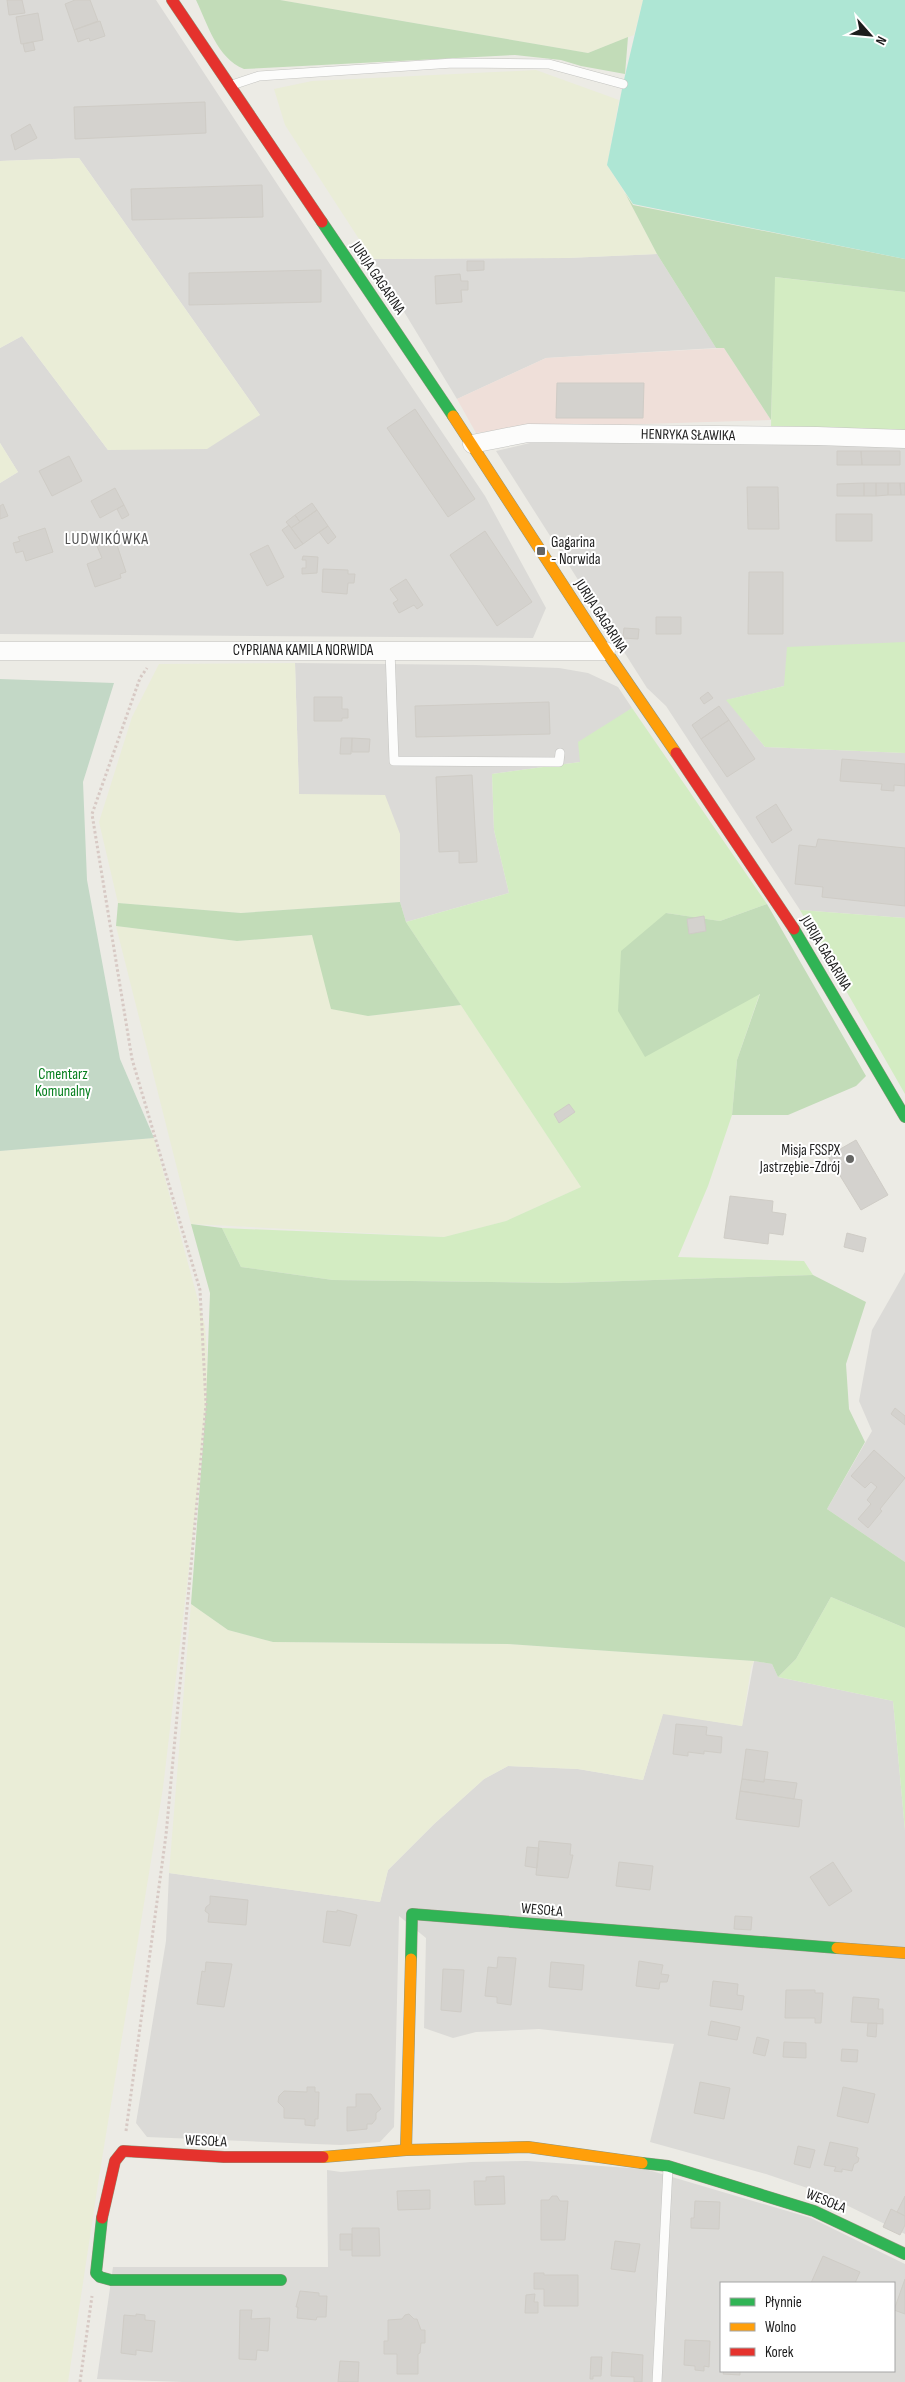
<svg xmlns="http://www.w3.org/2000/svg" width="905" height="2382" font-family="'Sofia Sans Condensed',sans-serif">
  <rect width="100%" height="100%" fill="#ecebe5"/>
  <path fill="#dbdad7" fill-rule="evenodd" d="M0,0H156L368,322L485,496L546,608L533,638L0,634V483L18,472L0,443V348L22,336L108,450L260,415L79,158L0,161Z
    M657,254L716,348L546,358L457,399L372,259L567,258Z
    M776,441L905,446V642L784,686L727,700L765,747L905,753V918L800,910L666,706L647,688L496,451L530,443Z
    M295,663L476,665L559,668L588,673L618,687L632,708L616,720L580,762L492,774L494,830L509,893L406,922L400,902V834L299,794Z
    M905,1272V1562L827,1509L872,1431L859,1401L872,1330Z
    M754,1661L772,1664L778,1677L893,1701L905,1830V2234L822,2193L766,2174L650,2142L674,2044L539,2029L476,2032L453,2038L424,2028L426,1938L399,1916L394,2127L380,2142L341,2145L147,2137L136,2123L166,1941L169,1873L380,1902L388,1870L434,1824L484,1779L508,1766L578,1769L643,1780L663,1713L742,1726Z
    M527,2161L645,2169L811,2218L905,2264V2382H183L97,2379L113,2267H328L327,2170L341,2172L471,2162ZM721,2283H894V2371H721Z"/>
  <path fill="#efdfd9" d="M724,348L771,420L516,428L476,433L457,399L546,358Z"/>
  <path fill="#eaedd7" d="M280,0H643L634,35L588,53Z
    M536,70L619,100L607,165L625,193L657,254L567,258L372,259L285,125L274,89L312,81Z
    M79,158L260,415L207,449L108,450L22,336L0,348V161Z
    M0,443L18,472L0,483Z
    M295,663L299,794L385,795L400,834V902L241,913L118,903L99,822L132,717L159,664Z
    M116,926L237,941L312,935L368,1016L461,1005L581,1187L506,1221L444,1237L191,1224Z
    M154,1138L205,1326L207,1351V1393L198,1491L163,1788L99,2177L68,2382H0V1151Z
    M191,1604L228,1630L273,1642L508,1644L754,1661L751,1668L742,1726L663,1714L643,1780L578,1769L508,1766L484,1779L434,1824L388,1870L380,1902L169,1873Z"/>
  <path fill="#d3ecc2" d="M774,277L905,292V435L771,428Z
    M905,642V753L765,747L726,700L784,686L787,647Z
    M632,708L767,904L720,921L666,913L760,993L737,1060L732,1115L708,1186L678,1257L804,1261L813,1275L560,1283L333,1280L241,1267L222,1228L444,1237L506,1221L581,1187L406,922L509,893L494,830L492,774L580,762L578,742Z
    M800,910L905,918V1094Z
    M831,1597L905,1628V1830L893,1701L778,1677L796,1659Z"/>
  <path fill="#c2dcb8" d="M196,0H280L588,53L628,37L625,74L581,66L561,60L515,55L244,69C217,58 208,25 196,0Z
    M625,193L633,205L905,259V292L775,277L771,420L724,348H716L657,254Z
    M400,902L406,922L461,1005L368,1016L331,1009L312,935L237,941L116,926L118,903L241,913Z
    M767,904L866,1076L856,1086L788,1115H732L737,1060L760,994L645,1057L618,1011L621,951L666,913L720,921Z
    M191,1224L222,1228L241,1267L333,1280L560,1283L813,1275L866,1302L846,1364L849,1409L865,1442L827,1509L905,1562V1628L831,1597L796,1659L778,1677L772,1664L754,1661L508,1644L273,1642L228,1630L191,1604L206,1404L210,1293Z"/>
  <path fill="#c3d8c6" d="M0,679L114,683L83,782L87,880L120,1059L154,1138L0,1151Z"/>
  <path fill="#aee6d4" d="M643,0H905V259L633,204L607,165L623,84Z"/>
  <path fill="#d4d2ce" stroke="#cfccc6" d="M7,0H22L25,13L9,15Z
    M75,0H90L98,21L74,30L65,4Z
    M38,13L43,40L21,44L16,17Z
    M100,21L105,36L90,41L89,38L78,42L74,30Z
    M33,42L35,50L25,52L23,44Z
    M205,102L206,133L75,139L74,107Z
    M30,124L37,138L15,150L11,135Z
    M262,185L263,217L132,220L131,189Z
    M467,261H484V270L467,271Z
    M321,270V302L189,305V273Z
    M460,274L461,281H468V290H461L462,302L436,304L435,276Z
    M557,383H644L643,418H556Z
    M415,409L475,499L448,517L387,428Z
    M837,451H861L862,465H837Z
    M861,451H900V465H862Z
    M69,456L82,481L52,496L39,471Z
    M864,483H876V496H864Z
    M864,483V496H837V484Z
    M876,483H888V495L876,496Z
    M888,483H900L901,495H888Z
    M900,483H905V495H901Z
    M747,487H778L779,529H748Z
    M115,488L124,505L100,518L91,501Z
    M312,503L317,510L300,522L295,515Z
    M3,504L8,516L0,519V506Z
    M124,505L129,515L122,519L117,509Z
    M317,510L328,526L303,544L291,528Z
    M836,514H872V541H836Z
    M295,515L300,522L291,528L286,522Z
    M289,525L303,544L295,549L282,530Z
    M328,526L336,537L328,544L319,532Z
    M45,528L53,552L26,561L23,551L16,553L13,543L20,541L18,537Z
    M485,531L532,602L497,626L450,555Z
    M115,539L126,572L120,574L121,578L95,587L87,564L102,558L97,546Z
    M268,545L284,577L267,586L250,554Z
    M303,556L318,557L317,573L302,574V568H306V560H302Z
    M323,569L348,570V574H355L354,583H348L347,594L322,592Z
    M749,572H783V634H748Z
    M406,579L423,605L417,609L414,605L399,613L393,603L398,600L390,589Z
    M656,617H681V634H656Z
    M624,628L639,629L638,639L623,638Z
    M708,692L713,698L704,704L700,698Z
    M314,697H342V709H348V718H342V721H314Z
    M549,702L550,734L416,737L415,706Z
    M719,706L729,720L701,739L692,725Z
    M729,720L755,759L727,777L701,739Z
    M341,738H352L351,754H340Z
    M352,738L370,739L369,752H352Z
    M842,759L905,764V786L894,785V791L881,790L882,784L840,781Z
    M472,775L477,862L459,863V851L439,852L436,777Z
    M776,804L792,830L772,843L756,817Z
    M818,839L905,848V906L822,897L823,887L795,884L799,845L816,847Z
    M704,916L706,931L689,934L687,919Z
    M569,1104L575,1112L559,1123L554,1114Z
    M856,1140L888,1195L861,1210L828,1156Z
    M730,1196L773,1201L772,1212L786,1214L783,1235L769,1233L768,1244L724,1238Z
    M847,1233L866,1238L863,1252L844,1247Z
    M895,1408L905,1416V1425L891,1414Z
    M874,1450L905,1478L880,1509L882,1511L868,1528L858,1519L871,1504L867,1500L877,1487L871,1482L865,1488L851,1476Z
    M676,1724L707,1727L706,1735L722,1737L721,1753L704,1751V1754L688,1752V1756L673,1754Z
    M746,1749L768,1752L764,1782L742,1779Z
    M742,1779L764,1782V1779L797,1783L794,1799L740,1791Z
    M740,1791L802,1800L799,1827L736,1819Z
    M539,1841L571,1844L570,1855H573L568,1878L536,1875Z
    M527,1847L539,1848L537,1868L525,1866Z
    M619,1862L653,1866L650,1890L616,1886Z
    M833,1862L852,1891L829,1906L810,1877Z
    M210,1896L248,1900L246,1925L208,1922L209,1914L205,1911L206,1907L210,1904Z
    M337,1910L357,1915L350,1946L323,1942L327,1911L337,1912Z
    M735,1916L752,1917L751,1930L734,1929Z
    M498,1957L516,1958L511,2005L497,2003V1997L485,1996L488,1967L497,1968Z
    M639,1961L663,1965L661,1974L669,1975L667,1982H660L659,1989L636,1986Z
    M206,1962L232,1964L224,2007L197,2004L202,1971L205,1972Z
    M551,1962L584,1965L582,1990L549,1987Z
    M443,1969L464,1970L461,2012L441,2010Z
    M713,1981L738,1984L737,1995L744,1996L742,2010L710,2006Z
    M786,1990H815V1993H823L821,2023H815V2018H785Z
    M853,1997L879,1999L878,2009H883V2024L851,2022Z
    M711,2021L740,2027L737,2040L708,2035Z
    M868,2023H877L876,2037L867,2036Z
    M757,2037L769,2040L765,2056L753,2053Z
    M784,2042L806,2043V2058L783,2057Z
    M842,2049L858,2050L857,2062L841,2061Z
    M700,2082L730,2088L724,2119L694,2113Z
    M307,2087H315V2092H319L318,2119H315V2126L305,2125V2119L284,2118V2108L278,2102L279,2096L284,2091L307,2092Z
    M843,2087L875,2094L868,2123L837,2116Z
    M356,2094H371L381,2109L376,2113V2119L372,2124H367V2129L347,2131V2107H356Z
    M830,2142L858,2148L856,2156L859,2158L858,2162L854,2164L852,2171L842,2169V2172L834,2171L836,2167L824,2165Z
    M798,2146L815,2150L810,2168L794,2164Z
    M504,2176L505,2204L475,2205L474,2181H486V2177Z
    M430,2190V2209L398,2210L397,2191Z
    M552,2196H557L560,2201H568L565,2240H541V2200H549Z
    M905,2196V2216L897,2212Z
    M695,2201L720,2202L719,2229L691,2228V2218H694Z
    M891,2209L905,2216V2225L900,2235L883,2227Z
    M352,2228H379L380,2256H352Z
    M340,2234H352V2250H340Z
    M615,2241L640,2244L635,2272L611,2269Z
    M823,2256L860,2272L855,2283H811Z
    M534,2273H544V2275H578V2306H544V2289H534Z
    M905,2279V2314L894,2310Z
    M300,2291L319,2293V2296H327L326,2317H317L316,2320L297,2318L298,2307H296Z
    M535,2294L534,2302H538V2313H525L526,2295Z
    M240,2310H252L251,2319L270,2318L268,2351L257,2350L256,2360L239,2359Z
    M136,2314L145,2315V2320L155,2321L152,2352L136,2350V2355L121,2353L124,2315L136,2316Z
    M409,2314L414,2319H417L421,2330H425V2343H421L420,2353L418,2354V2374H397V2354H384V2341H388V2320L402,2319L405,2315Z
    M685,2340L710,2341L709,2367L704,2366V2371L695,2370V2366L684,2365Z
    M612,2352L643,2355L642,2382H634V2377L611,2376Z
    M591,2357H602L601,2376H593V2379H590Z
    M340,2361L359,2362L358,2382H338Z
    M724,2371H740V2375L723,2374Z"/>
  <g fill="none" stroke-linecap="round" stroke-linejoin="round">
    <g stroke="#c4c4c1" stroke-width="10">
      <path id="lane" d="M232,85L259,76L453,63L549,64L623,84
        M390,650L394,761L559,762L560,753
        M657,2382L668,2168"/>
    </g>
    <g stroke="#c4c4c1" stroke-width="19">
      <path id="street" d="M472,444L528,433L817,436L905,439
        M0,651H606"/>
    </g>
    <g stroke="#91967c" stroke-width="12">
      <path id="fast" d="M322,222L453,416
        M794,929L905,1117
        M411,1959L412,1914L837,1948
        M642,2163L668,2166L814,2211L905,2254
        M102,2218L96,2273L100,2277L111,2280H281"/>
    </g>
    <g stroke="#91967c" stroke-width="12">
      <path id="slow" d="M453,416L606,651L676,753
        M837,1948L905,1953
        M406,2150L411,1959
        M323,2157L406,2150L528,2147L642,2163"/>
    </g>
    <g stroke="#91967c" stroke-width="12">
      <path id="jam" d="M172,0L322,222
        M676,753L794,929
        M102,2218L115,2161L123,2151L224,2157H323"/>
    </g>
    <path stroke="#d7c9c4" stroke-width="3" stroke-dasharray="2.5 2.5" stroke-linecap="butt" d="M126,2131L166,1835L206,1404L200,1290L132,1059L92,814L140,678L147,668
      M80,2382L92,2296"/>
    <use href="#lane" stroke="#fcfcfb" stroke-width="9"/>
    <use href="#street" stroke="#fcfcfb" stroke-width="18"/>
    <use href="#fast" stroke="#30b455" stroke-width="11"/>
    <use href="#slow" stroke="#ff9f0a" stroke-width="11"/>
    <use href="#jam" stroke="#e5322d" stroke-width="11"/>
  </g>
  <g fill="#656563" stroke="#fff" stroke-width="2">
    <rect x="536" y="546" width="10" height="10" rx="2.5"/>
    <circle cx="850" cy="1159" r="5"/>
  </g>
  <g text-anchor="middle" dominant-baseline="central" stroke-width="4" stroke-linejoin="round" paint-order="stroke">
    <g font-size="15" fill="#1d1d1d" stroke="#fff">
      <text transform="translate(378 278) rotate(56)">JURIJA GAGARINA</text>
      <text transform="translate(688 435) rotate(1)">HENRYKA SŁAWIKA</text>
      <text transform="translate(601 616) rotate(57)">JURIJA GAGARINA</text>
      <text x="303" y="650">CYPRIANA KAMILA NORWIDA</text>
      <text transform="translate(826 953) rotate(59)">JURIJA GAGARINA</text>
      <text transform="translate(542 1910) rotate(5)">WESOŁA</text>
      <text transform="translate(206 2141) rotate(3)">WESOŁA</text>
      <text transform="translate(826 2201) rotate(22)">WESOŁA</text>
    </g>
    <g font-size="15" fill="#1d1d1d" stroke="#fff" text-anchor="start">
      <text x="551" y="542">Gagarina<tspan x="551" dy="17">- Norwida</tspan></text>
      <text x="840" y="1150" text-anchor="end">Misja FSSPX<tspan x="840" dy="17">Jastrzębie-Zdrój</tspan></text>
    </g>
    <g font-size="15" fill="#067f1e" stroke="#fff">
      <text x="63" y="1074">Cmentarz<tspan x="63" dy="17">Komunalny</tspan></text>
    </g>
    <g font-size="16" letter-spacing="1" fill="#505050" stroke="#fff">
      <text x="107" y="539">LUDWIKÓWKA</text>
    </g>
  </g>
  <rect x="720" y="2282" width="175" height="90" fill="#ffffff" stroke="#a5a5a5"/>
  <rect x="730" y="2298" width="25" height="8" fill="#30b455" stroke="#a5a5a5"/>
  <text x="765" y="2307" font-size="15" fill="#1d1d1d">Płynnie</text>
  <rect x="730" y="2323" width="25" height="8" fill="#ff9f0a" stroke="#a5a5a5"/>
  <text x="765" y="2332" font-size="15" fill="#1d1d1d">Wolno</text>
  <rect x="730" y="2348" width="25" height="8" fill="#e5322d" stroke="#a5a5a5"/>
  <text x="765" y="2357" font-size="15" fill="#1d1d1d">Korek</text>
  <g transform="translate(870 35) rotate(117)" stroke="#ffffff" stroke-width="4" paint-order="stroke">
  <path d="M0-4L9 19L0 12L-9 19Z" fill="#1d1d1d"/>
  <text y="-8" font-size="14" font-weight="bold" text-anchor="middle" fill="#1d1d1d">N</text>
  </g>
</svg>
